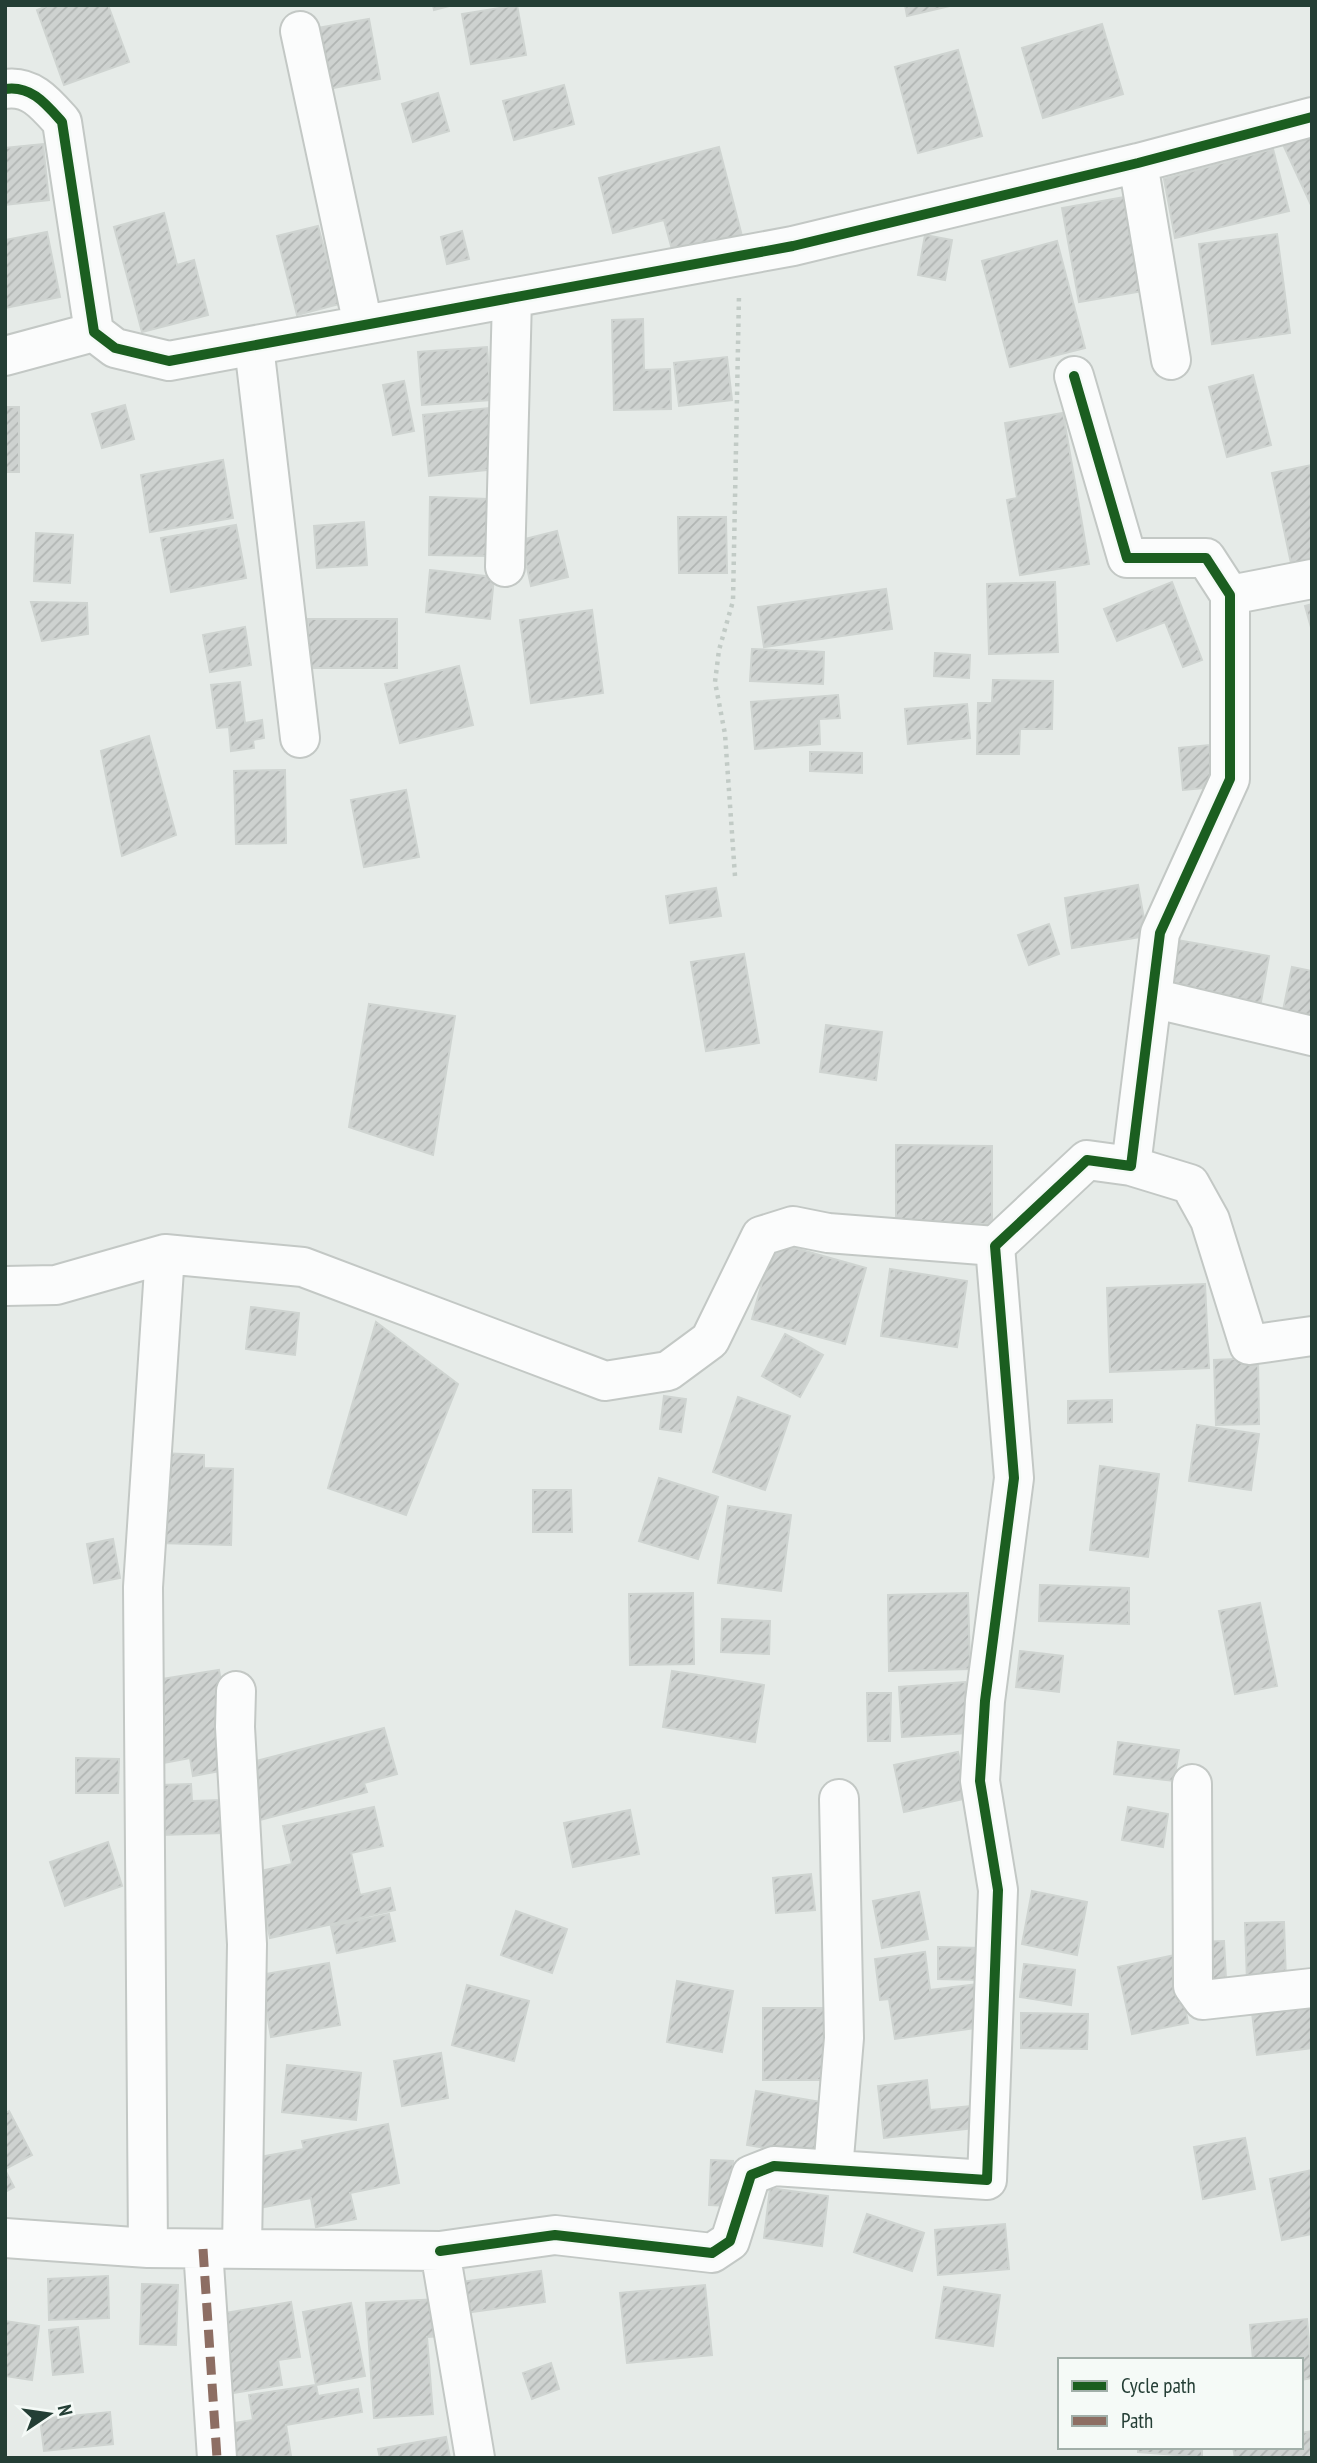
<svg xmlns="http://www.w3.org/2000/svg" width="1317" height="2463" font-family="'PT Sans Narrow',sans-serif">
  <defs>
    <pattern id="building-hatch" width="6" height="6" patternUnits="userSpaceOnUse" patternTransform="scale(1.75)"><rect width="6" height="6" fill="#ced2d0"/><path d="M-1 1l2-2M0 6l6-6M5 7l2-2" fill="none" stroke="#b1b5b3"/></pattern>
  </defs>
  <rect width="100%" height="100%" fill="#e6ebe8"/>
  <path fill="url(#building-hatch)" stroke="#cfd4d1" stroke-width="2" d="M49,5H108L129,62L64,85L37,10Z
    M433,5H453L434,10Z
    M517,5L526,55L471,64L462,14Z
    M905,5H954L907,16Z
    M369,19L380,79L328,89L317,28Z
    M1102,24L1123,94L1043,118L1022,48Z
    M958,50L982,136L918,153L895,67Z
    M564,85L574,124L514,140L503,101Z
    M438,93L449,131L413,142L402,104Z
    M1312,132V207L1280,138Z
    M43,144L49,200L5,205V148Z
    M719,147L743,240L674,257L664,220L613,233L599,178Z
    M1273,149L1289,211L1175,238L1164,179Z
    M1125,197L1143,291L1079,302L1062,208Z
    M164,213L177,265L194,260L208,315L142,332L114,227Z
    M318,226L339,304L297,315L277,236Z
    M462,231L469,259L447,264L441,237Z
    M47,232L60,297L5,308V240Z
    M1277,234L1290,333L1212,344L1199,244Z
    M925,235L952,240L945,280L918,275Z
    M1057,241L1085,348L1010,367L982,261Z
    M643,319L644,370L670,369L671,409L614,410L612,320Z
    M487,347L491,400L422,405L418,352Z
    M727,357L732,400L679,406L674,363Z
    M1253,375L1271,445L1227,457L1209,387Z
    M404,381L414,431L393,435L383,385Z
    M125,405L134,439L102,448L92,414Z
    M5,407H19V472H5Z
    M489,408L496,469L429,476L423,415Z
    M1063,413L1089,564L1020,575L1007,500L1017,498L1005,423Z
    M223,460L233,518L150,532L141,475Z
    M1312,465V564L1292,568L1272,473Z
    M430,497L488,499L487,556L429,555Z
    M678,517H726L727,573H679Z
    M364,522L367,565L317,568L314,526Z
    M236,525L246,578L171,592L161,538Z
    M557,531L568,577L531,586L521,540Z
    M36,533L73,535L70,583L34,581Z
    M430,570L494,577L490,619L426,612Z
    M1055,582L1058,652L989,654L987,584Z
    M1172,582L1202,660L1183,667L1165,622L1117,641L1104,609Z
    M886,589L892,629L764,647L758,607Z
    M31,602L87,603L88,634L42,641Z
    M1312,604V631L1305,606Z
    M592,610L603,693L531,703L520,620Z
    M308,619H397V668H308Z
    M245,627L251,665L210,672L203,635Z
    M752,649L824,652L823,684L750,681Z
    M935,653L970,655L969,678L934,676Z
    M459,666L473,725L400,743L385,684Z
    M993,680L1053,681L1052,729H1020L1019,754H977L978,703H992Z
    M240,682L245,723L262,720L264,738L253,740L254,748L231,751L229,727L217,728L211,685Z
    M838,695L840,718L819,719L820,744L755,749L751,702Z
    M967,704L970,738L908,744L905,709Z
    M149,736L176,835L122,856L101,751Z
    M1210,745L1215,787L1183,790L1179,748Z
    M810,752L862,753V773L810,771Z
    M285,770L286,843L236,844L234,771Z
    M406,790L419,857L364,867L351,800Z
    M1138,885L1147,936L1072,948L1065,898Z
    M716,888L721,916L670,923L666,896Z
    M1049,924L1059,954L1029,965L1018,935Z
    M1177,940L1269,956L1259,1013L1167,996Z
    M744,954L759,1043L706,1051L691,962Z
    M1292,967L1312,971V1026L1281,1020Z
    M369,1004L455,1016L433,1155L349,1127Z
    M826,1025L882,1032L876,1080L820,1072Z
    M896,1145L992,1146V1224L896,1223Z
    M773,1242L866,1268L845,1344L752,1319Z
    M890,1269L967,1281L957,1347L881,1336Z
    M1205,1284L1209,1368L1110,1372L1107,1288Z
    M251,1307L299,1313L295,1355L246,1349Z
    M376,1322L458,1384L406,1515L328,1488Z
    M785,1334L823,1355L800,1397L762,1376Z
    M1258,1358L1259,1424L1216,1425L1214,1360Z
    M664,1396L686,1399L681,1432L660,1429Z
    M738,1397L790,1416L765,1490L713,1472Z
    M1112,1400V1422L1068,1423V1401Z
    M1197,1425L1259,1434L1251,1490L1189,1481Z
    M161,1453L204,1455V1468L233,1469L231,1545L158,1543Z
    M1100,1466L1159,1474L1148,1557L1090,1550Z
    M659,1478L718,1497L698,1559L639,1541Z
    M533,1490H571L572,1532H533Z
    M728,1506L791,1515L781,1591L718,1583Z
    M113,1539L120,1578L94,1583L87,1544Z
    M1040,1585L1129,1588V1624L1039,1621Z
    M693,1593L694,1664L630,1665L629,1594Z
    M968,1593L970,1669L889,1671L888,1595Z
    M1260,1603L1277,1686L1235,1694L1219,1611Z
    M722,1619L770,1621L769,1654L721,1652Z
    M1020,1651L1063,1656L1059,1692L1016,1687Z
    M219,1670L236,1768L193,1776L190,1758L163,1763L149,1681Z
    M672,1671L764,1685L755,1742L663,1727Z
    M965,1682L968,1733L902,1737L899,1687Z
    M867,1693H891L890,1741H868Z
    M384,1728L397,1774L364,1783L367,1792L256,1821L241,1765Z
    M1118,1742L1179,1750L1174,1781L1114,1774Z
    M958,1752L968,1798L904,1812L894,1765Z
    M76,1758L119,1759L118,1793H76Z
    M191,1784L192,1801L222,1800L223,1833L161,1835L159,1785Z
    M374,1807L383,1846L351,1853L360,1895L390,1888L395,1910L270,1938L256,1872L292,1864L283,1826Z
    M1128,1807L1168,1814L1163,1847L1122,1840Z
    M630,1810L639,1854L573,1867L564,1823Z
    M108,1842L122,1886L65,1906L50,1862Z
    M811,1874L815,1910L776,1913L773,1878Z
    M1032,1891L1087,1902L1077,1955L1022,1944Z
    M919,1892L928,1939L882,1948L873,1901Z
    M516,1911L567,1929L552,1973L501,1955Z
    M389,1914L395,1941L337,1953L331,1926Z
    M1284,1922L1286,1980L1247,1982L1245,1923Z
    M1224,1941L1226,1979L1198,1981L1196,1942Z
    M938,1947L983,1948V1980L938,1979Z
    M925,1952L930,1990L985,1983L991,2026L895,2039L889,1999L880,2000L875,1959Z
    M1175,1955L1188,2023L1132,2034L1118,1967Z
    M329,1963L340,2025L271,2037L260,1975Z
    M1024,1964L1075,1970L1071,2005L1020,1997Z
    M677,1981L733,1991L722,2052L667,2042Z
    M467,1985L529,2001L514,2061L452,2045Z
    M1312,1997V2048L1257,2055L1251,2004Z
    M763,2008H833V2080H763Z
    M1021,2013L1088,2014L1087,2049L1021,2048Z
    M441,2053L448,2098L402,2106L394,2061Z
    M287,2065L361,2073L356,2120L282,2112Z
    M927,2080L930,2110L971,2106L974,2128L884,2138L878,2086Z
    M756,2091L827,2103L819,2157L747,2145Z
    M9,2111L32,2155L5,2169V2113Z
    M388,2124L399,2183L350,2193L356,2219L316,2227L311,2198L259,2208L249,2159L304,2149L302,2141Z
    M1245,2138L1255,2189L1203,2199L1194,2147Z
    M711,2160L733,2161L731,2206L709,2205Z
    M5,2170L14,2187L5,2192Z
    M1312,2170V2234L1282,2240L1270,2179Z
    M770,2188L828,2196L822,2246L764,2238Z
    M867,2214L924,2233L912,2271L854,2252Z
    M1005,2224L1009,2269L938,2275L935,2230Z
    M541,2271L545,2302L464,2313L460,2282Z
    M108,2276L109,2318L49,2320L48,2279Z
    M142,2284L178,2285L176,2345L140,2344Z
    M705,2285L712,2355L627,2363L620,2293Z
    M944,2287L1000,2295L993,2346L936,2338Z
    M438,2299L441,2336L427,2337L433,2414L374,2418L366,2303Z
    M291,2302L300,2357L278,2360L282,2385L233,2393L219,2314Z
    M351,2303L365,2376L316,2385L303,2312Z
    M1307,2319L1312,2378L1301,2380V2360H1253L1250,2325Z
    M5,2321L39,2326L32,2380L5,2376Z
    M78,2327L83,2372L53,2375L49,2330Z
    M551,2363L559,2389L532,2399L523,2373Z
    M316,2385L318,2396L358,2389L362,2412L286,2425L291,2456L227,2458L222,2425L253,2420L249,2395Z
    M110,2412L113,2444L44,2451L40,2419Z
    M1312,2431V2458H1235L1233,2447H1301V2433Z
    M446,2437L450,2458H380L378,2449Z
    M1138,2447H1202V2457L1138,2452Z"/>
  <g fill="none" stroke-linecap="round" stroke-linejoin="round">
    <g stroke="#c3c8c5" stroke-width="42">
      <path id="minor" d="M300,31L363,325
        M5,89C31,85 46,104 62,122L94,332L115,348L169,361L793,246L1138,163L1312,117
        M1138,163L1171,360
        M254,346L300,738
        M5,356L94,332
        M505,567L512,298
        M1230,595L1312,579
        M1152,998L1312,1036
        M1131,1166L1190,1184L1210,1220L1249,1345L1312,1336
        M5,1286L56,1285L165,1254L303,1267L605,1381L668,1371L710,1340L761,1236L793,1226L828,1233L995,1246
        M236,1691L235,1727L247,1944L242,2249
        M1192,1784L1193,1986L1203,2000L1312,1988
        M833,2170L844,2038L839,1799
        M5,2238L148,2248L440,2251L475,2458
        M148,2248L143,1587L165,1254
        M203,2249L217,2458
        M440,2251L555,2235L712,2253L730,2241L751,2175L774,2166L987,2180L998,1890L980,1781L985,1701L1014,1478L995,1246L1087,1160L1131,1166L1160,933L1230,779V595L1206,558H1127L1074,376"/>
    </g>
    <path stroke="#c2cbc6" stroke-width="4.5" stroke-dasharray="3.5 5" stroke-linecap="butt" d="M735,876L725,734L715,682L719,650L733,601L739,295"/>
    <use href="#minor" stroke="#fbfcfc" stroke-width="38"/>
    <path stroke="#8d6e63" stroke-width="9" stroke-dasharray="18 9" stroke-linecap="butt" d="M203,2249L217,2458"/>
    <g stroke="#f5faf7" stroke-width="15">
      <path id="cycleway" d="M5,89C31,85 46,104 62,122L94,332L115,348L169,361L793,246L1138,163L1312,117
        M440,2251L555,2235L712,2253L730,2241L751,2175L774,2166L987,2180L998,1890L980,1781L985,1701L1014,1478L995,1246L1087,1160L1131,1166L1160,933L1230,779V595L1206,558H1127L1074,376"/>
    </g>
    <use href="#cycleway" stroke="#1b5e20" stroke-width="10"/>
  </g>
  <rect width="1317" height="2463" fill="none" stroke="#243e35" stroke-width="14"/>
  <rect x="1058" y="2358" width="245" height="91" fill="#f5faf7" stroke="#a1afa9" stroke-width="2"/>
  <rect x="1072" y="2381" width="35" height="10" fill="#1b5e20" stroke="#a1afa9" stroke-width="2"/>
  <text x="1121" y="2393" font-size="21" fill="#243e35">Cycle path</text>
  <rect x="1072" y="2416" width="35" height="10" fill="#8d6e63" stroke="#a1afa9" stroke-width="2"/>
  <text x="1121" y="2428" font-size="21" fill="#243e35">Path</text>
  <g transform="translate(49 2414) rotate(77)" stroke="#f5faf7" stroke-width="5" paint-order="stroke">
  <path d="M0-5L12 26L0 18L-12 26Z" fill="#243e35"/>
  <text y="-10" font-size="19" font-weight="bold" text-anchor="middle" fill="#243e35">N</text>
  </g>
</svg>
